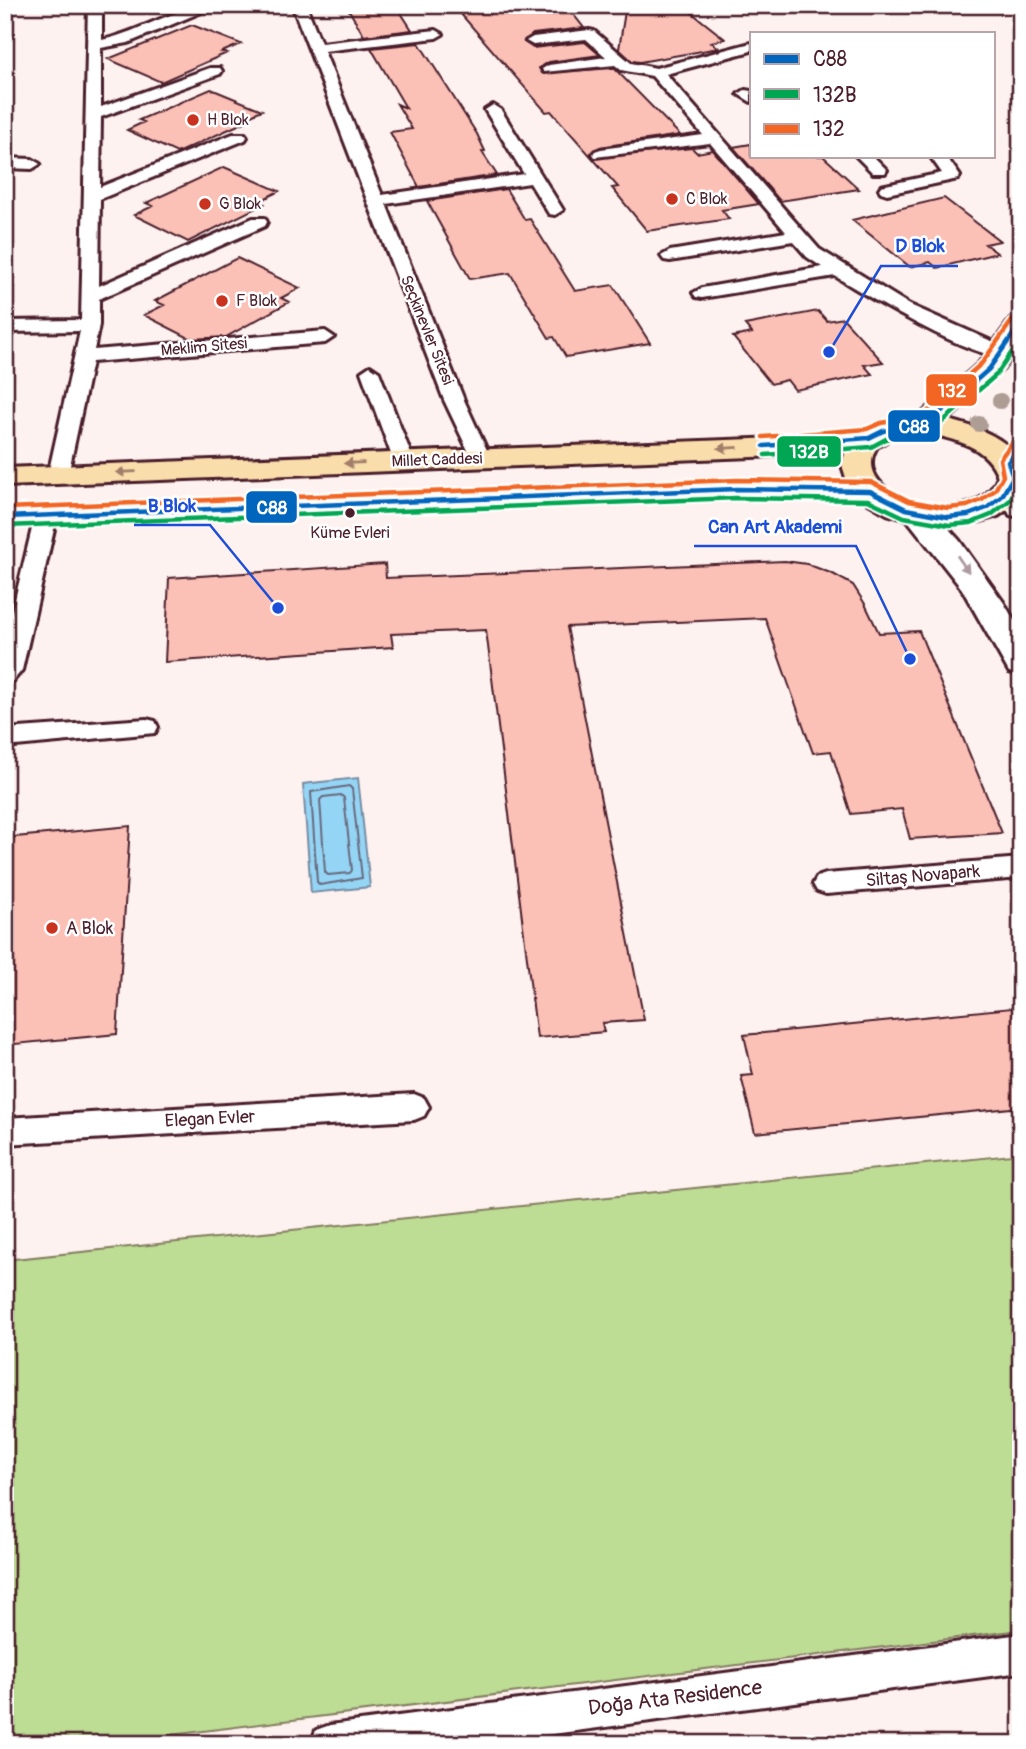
<svg xmlns="http://www.w3.org/2000/svg" width="1026" height="1749" font-family="Pangolin,sans-serif">
  <rect width="100%" height="100%" fill="#fef2f0"/>
  <filter id="ink" filterUnits="userSpaceOnUse"><feTurbulence type="fractalNoise" baseFrequency=".0143" numOctaves="2"/><feDisplacementMap in="SourceGraphic" scale="14" xChannelSelector="R" yChannelSelector="G"/><feConvolveMatrix kernelMatrix="1 2 1 2 8 2 1 2 1" color-interpolation-filters="sRGB"/></filter>
  <g filter="url(#ink)">
    <path fill="#bddc94" stroke="#847e60" stroke-width="2" d="M1021,1154V1630L98,1744H5V1260Z"/>
    <path fill="#94d5f5" stroke="#768ca4" stroke-width="2" d="M358,778L370,887L311,893L303,784Z"/>
    <g fill="none" stroke-linecap="round" stroke-linejoin="round">
      <path stroke="#68687c" stroke-width="2" d="M349,786L352,789L362,878L320,885L317,882L311,792Z
        M341,795L344,798L352,870L350,873L328,875L325,872L320,800L323,797Z"/>
    </g>
    <path fill="#fbc0b6" stroke="#4a1f2b" stroke-width="2" d="M346,5H396L412,30L364,36Z
      M453,5H566L584,28L533,34L524,42L533,48L585,42L600,55L549,62L539,68L542,73L614,68L680,135L600,147L591,153L593,158L692,148L697,153L713,150L759,204L722,210L729,219L647,231L612,188L618,187L551,111L546,112Z
      M626,5H682L725,39L711,42L719,48L640,62L632,61L619,49Z
      M192,25L241,44L222,52L227,53L161,82L108,59Z
      M419,43L477,134L485,151L482,152L497,175L419,187L390,132L412,129L397,104L406,108L371,48Z
      M211,89L262,110L242,119L247,121L177,153L127,130L144,122L139,120Z
      M751,144V156H823L859,189L780,201L733,147Z
      M224,167L279,191L258,202L264,204L188,242L134,215L153,206L146,203Z
      M506,189L525,220L530,219L575,291L613,285L650,343L566,357L554,337L549,338L510,273L470,279L427,201Z
      M944,198L1000,241L985,244L997,253L937,268L930,262L910,267L852,220Z
      M237,258L300,288L281,298L289,302L226,337L191,339L144,315L164,305L155,301Z
      M818,311L827,321L843,318L883,362L864,365L872,374L795,390L787,380L771,384L733,337L752,333L745,325Z
      M785,561L807,564L833,574L853,585L865,604L879,633L919,631L1002,833L910,839L902,809L851,814L831,751L813,753L765,618L567,627L644,1020L602,1023L604,1032L537,1038L486,630L391,634L393,647L165,662L169,578L385,564L386,578Z
      M130,826L117,1034L5,1045V838Z
      M1021,1007V1107L755,1133L741,1076L753,1075L744,1035Z"/>
    <g fill="none" stroke-linecap="round" stroke-linejoin="round">
      <g stroke="#4a1f2b" stroke-width="6">
        <path id="lane" d="M88,5H102V40C141,32 177,5 218,5L128,43L101,48V107L210,68H220L222,71L220,74L101,117L100,187L233,134H245L247,137L245,140L100,199L99,286L253,218H265L267,222L265,226L99,299V325L94,350L325,331L334,337L325,343L92,362L68,475L65,479H51L48,475L80,331L5,332V321L81,320Z
          M292,5H306L321,43L436,30L443,34L436,38L324,51L382,195L524,174L485,110L493,105L501,110L563,210L555,215L549,214L530,183L386,204L464,400L491,459L488,463H474L444,400Z
          M589,30L594,31L631,63L656,68L751,43V51L666,74L819,249L910,305L1007,348L1009,352L1007,356C978,363 863,294 835,276L702,298L696,297L693,293L702,288L822,267L807,257L793,241L670,261L664,260L661,256L670,251L786,232L710,143L595,157L593,154L595,151L601,149L703,135L652,76L621,70L615,65L544,72L542,69L549,65L606,57L586,39L533,45L526,41L533,37Z
          M745,90L751,91V102L738,94Z
          M856,156H873L887,170L885,173H873Z
          M930,156H946L960,176L958,179L887,194L881,192L879,189L881,186L942,173Z
          M5,158L32,159L40,164L32,169L5,168Z
          M370,366L379,372L414,462L411,466H397L394,462L361,372Z
          M46,510L53,511L57,516L22,670L13,681L5,683V641L35,516L39,511Z
          M146,719L155,721L158,727L155,733L5,747V729Z
          M1021,858V878L826,894L817,891L813,884L817,877L826,874Z
          M414,1094L424,1098L429,1107L424,1116L414,1120L5,1144V1118Z
          M1021,1634V1672L478,1744H311L316,1730L330,1725Z"/>
      </g>
      <g stroke="#4a1f2b" stroke-width="6">
        <path id="secondary" d="M1010,478L1021,481V517L1010,515L995,487L999,481Z
          M917,504L928,506L959,540L1004,603L1021,632V675L1009,672L962,589L902,513L906,506Z"/>
      </g>
      <g stroke="#4a1f2b" stroke-width="6">
        <path id="primary" d="M1021,315V343L1003,369L948,420C977,427 1003,436 1021,460V493L1011,507L998,516L982,521L953,526L905,519L887,514L863,500L737,498L5,526V507L737,480L847,481L842,465L846,450L802,455L5,486V468L802,437L863,430L880,422L919,416L979,363L1012,317ZM927,433C955,439 989,447 998,477C974,537 845,497 877,447L895,436Z"/>
      </g>
      <use href="#lane" fill="#fff" fill-rule="evenodd"/>
      <use href="#secondary" fill="#fff" fill-rule="evenodd"/>
      <use href="#primary" fill="#f9ddab" fill-rule="evenodd"/>
      <g stroke="#fff" stroke-width="9">
        <path id="bus-1" d="M764,446L869,438L883,431L927,424L989,369L1021,323
          M5,517L737,489L870,491L906,509L948,517L968,515L987,508L1002,496L1013,477L1008,462L1021,445"/>
      </g>
      <g stroke="#fff" stroke-width="9">
        <path id="bus-2" d="M765,455L871,447L886,439L932,431L996,375L1021,339
          M5,526L737,498L868,500L904,517L949,525L971,523L991,515L1009,501L1021,481"/>
      </g>
      <g stroke="#fff" stroke-width="9">
        <path id="bus-3" d="M763,437L867,429L881,423L923,416L982,363L1014,318
          M5,508L737,480L871,482L909,501L948,508L967,506L982,500L995,490L1003,476L1000,459L1014,440"/>
      </g>
      <use href="#bus-1" stroke="#0065bd" stroke-width="4.5"/>
      <use href="#bus-2" stroke="#00a651" stroke-width="4.5"/>
      <use href="#bus-3" stroke="#f26522" stroke-width="4.5"/>
    </g>
    <g fill="#ae9d95">
      <circle cx="1000" cy="401" r="8"/>
      <circle cx="979" cy="424" r="8"/>
    </g>
    <defs><path id="oneway-solid" d="M-6-.8H1V-3.2L6.5 0L1 3.2V.8H-6Z" transform="scale(1.75)"/></defs>
    <g fill="#a27e6b">
      <use href="#oneway-solid" transform="translate(728 448) rotate(177)"/>
      <use href="#oneway-solid" transform="translate(354 463) rotate(178)"/>
      <use href="#oneway-solid" transform="translate(126 472) rotate(178)"/>
    </g>
    <use fill="#ae9aa0" href="#oneway-solid" transform="translate(963 564) rotate(55)"/>
  </g>
  <g fill="#c8321e" stroke="#fff" stroke-width="2.5">
    <circle cx="193" cy="120" r="7"/>
    <circle cx="672" cy="199" r="7"/>
    <circle cx="205" cy="204" r="7"/>
    <circle cx="222" cy="301" r="7"/>
    <circle cx="52" cy="928" r="7"/>
  </g>
  <circle fill="#4a1f2b" stroke="#fff" stroke-width="2.5" cx="350" cy="513" r="6"/>
  <g text-anchor="middle" dominant-baseline="central" stroke-width="5" stroke-linejoin="round" paint-order="stroke">
    <g font-size="16" fill="#4a1f2b" stroke="#fff" text-anchor="start">
      <text x="207" y="120">H Blok</text>
      <text x="686" y="199">C Blok</text>
      <text x="219" y="204">G Blok</text>
      <text x="236" y="301">F Blok</text>
    </g>
    <g font-size="16" fill="#4a1f2b" stroke="#fff">
      <text transform="translate(427 330) rotate(68)">Seçkinevler Sitesi</text>
      <text transform="translate(204 347) rotate(-5)">Meklim Sitesi</text>
      <text transform="translate(437 460) rotate(-2)">Millet Caddesi</text>
    </g>
    <g font-size="16" fill="#4a1f2b" stroke="#fff">
      <text x="350" y="533">Küme Evleri</text>
    </g>
    <g font-size="18" fill="#4a1f2b" stroke="#fff">
      <text transform="translate(923 876) rotate(-5)">Siltaş Novapark</text>
      <text transform="translate(210 1119) rotate(-3)">Elegan Evler</text>
    </g>
    <g font-size="18" fill="#4a1f2b" stroke="#fff" text-anchor="start">
      <text x="66" y="928">A Blok</text>
    </g>
    <g font-size="21" fill="#4a1f2b" stroke="#fff">
      <text transform="translate(675 1698) rotate(-7)">Doğa Ata Residence</text>
    </g>
  </g>
  <path fill="none" stroke="#1d4ed8" stroke-width="2.5" d="M829 352L881 266H958M278 608L210 525H134M910 659L856 546H694"/>
  <g fill="#1d4ed8" stroke="#fff" stroke-width="2.5">
    <circle cx="829" cy="352" r="7"/>
    <circle cx="278" cy="608" r="7"/>
    <circle cx="910" cy="659" r="7"/>
  </g>
  <g font-size="19" text-anchor="middle" font-weight="bold" fill="#1d4ed8" stroke="#fff" stroke-width="5" stroke-linejoin="round" paint-order="stroke">
    <text x="920" y="252">D Blok</text>
    <text x="172" y="512">B Blok</text>
    <text x="775" y="533">Can Art Akademi</text>
  </g>
  <g stroke="#fff" stroke-width="2.5">
    <rect x="925" y="373" width="53" height="34" rx="7" fill="#f26522"/>
    <rect x="887" y="409" width="54" height="34" rx="7" fill="#0065bd"/>
    <rect x="776" y="435" width="66" height="33" rx="7" fill="#00a651"/>
    <rect x="245" y="490" width="53" height="34" rx="7" fill="#0065bd"/>
  </g>
  <g font-size="19" text-anchor="middle" font-weight="bold" fill="#fff">
    <text x="952" y="397">132</text>
    <text x="914" y="433">C88</text>
    <text x="809" y="458">132B</text>
    <text x="272" y="514">C88</text>
  </g>
  <rect width="1026" height="1749" fill="none" stroke="#fff" stroke-width="28"/>
  <rect x="14" y="14" width="998" height="1721" fill="none" stroke="#4a1f2b" stroke-width="2.5" filter="url(#ink)"/>
  <rect x="750" y="32" width="245" height="126" fill="#ffffff" stroke="#b7a5aa" stroke-width="2"/>
  <rect x="764" y="54" width="35" height="10" fill="#0065bd" stroke="#b7a5aa" stroke-width="2"/>
  <text x="813" y="66" font-size="21" fill="#4a1f2b">C88</text>
  <rect x="764" y="89" width="35" height="10" fill="#00a651" stroke="#b7a5aa" stroke-width="2"/>
  <text x="813" y="102" font-size="21" fill="#4a1f2b">132B</text>
  <rect x="764" y="124" width="35" height="10" fill="#f26522" stroke="#b7a5aa" stroke-width="2"/>
  <text x="813" y="136" font-size="21" fill="#4a1f2b">132</text>
</svg>
